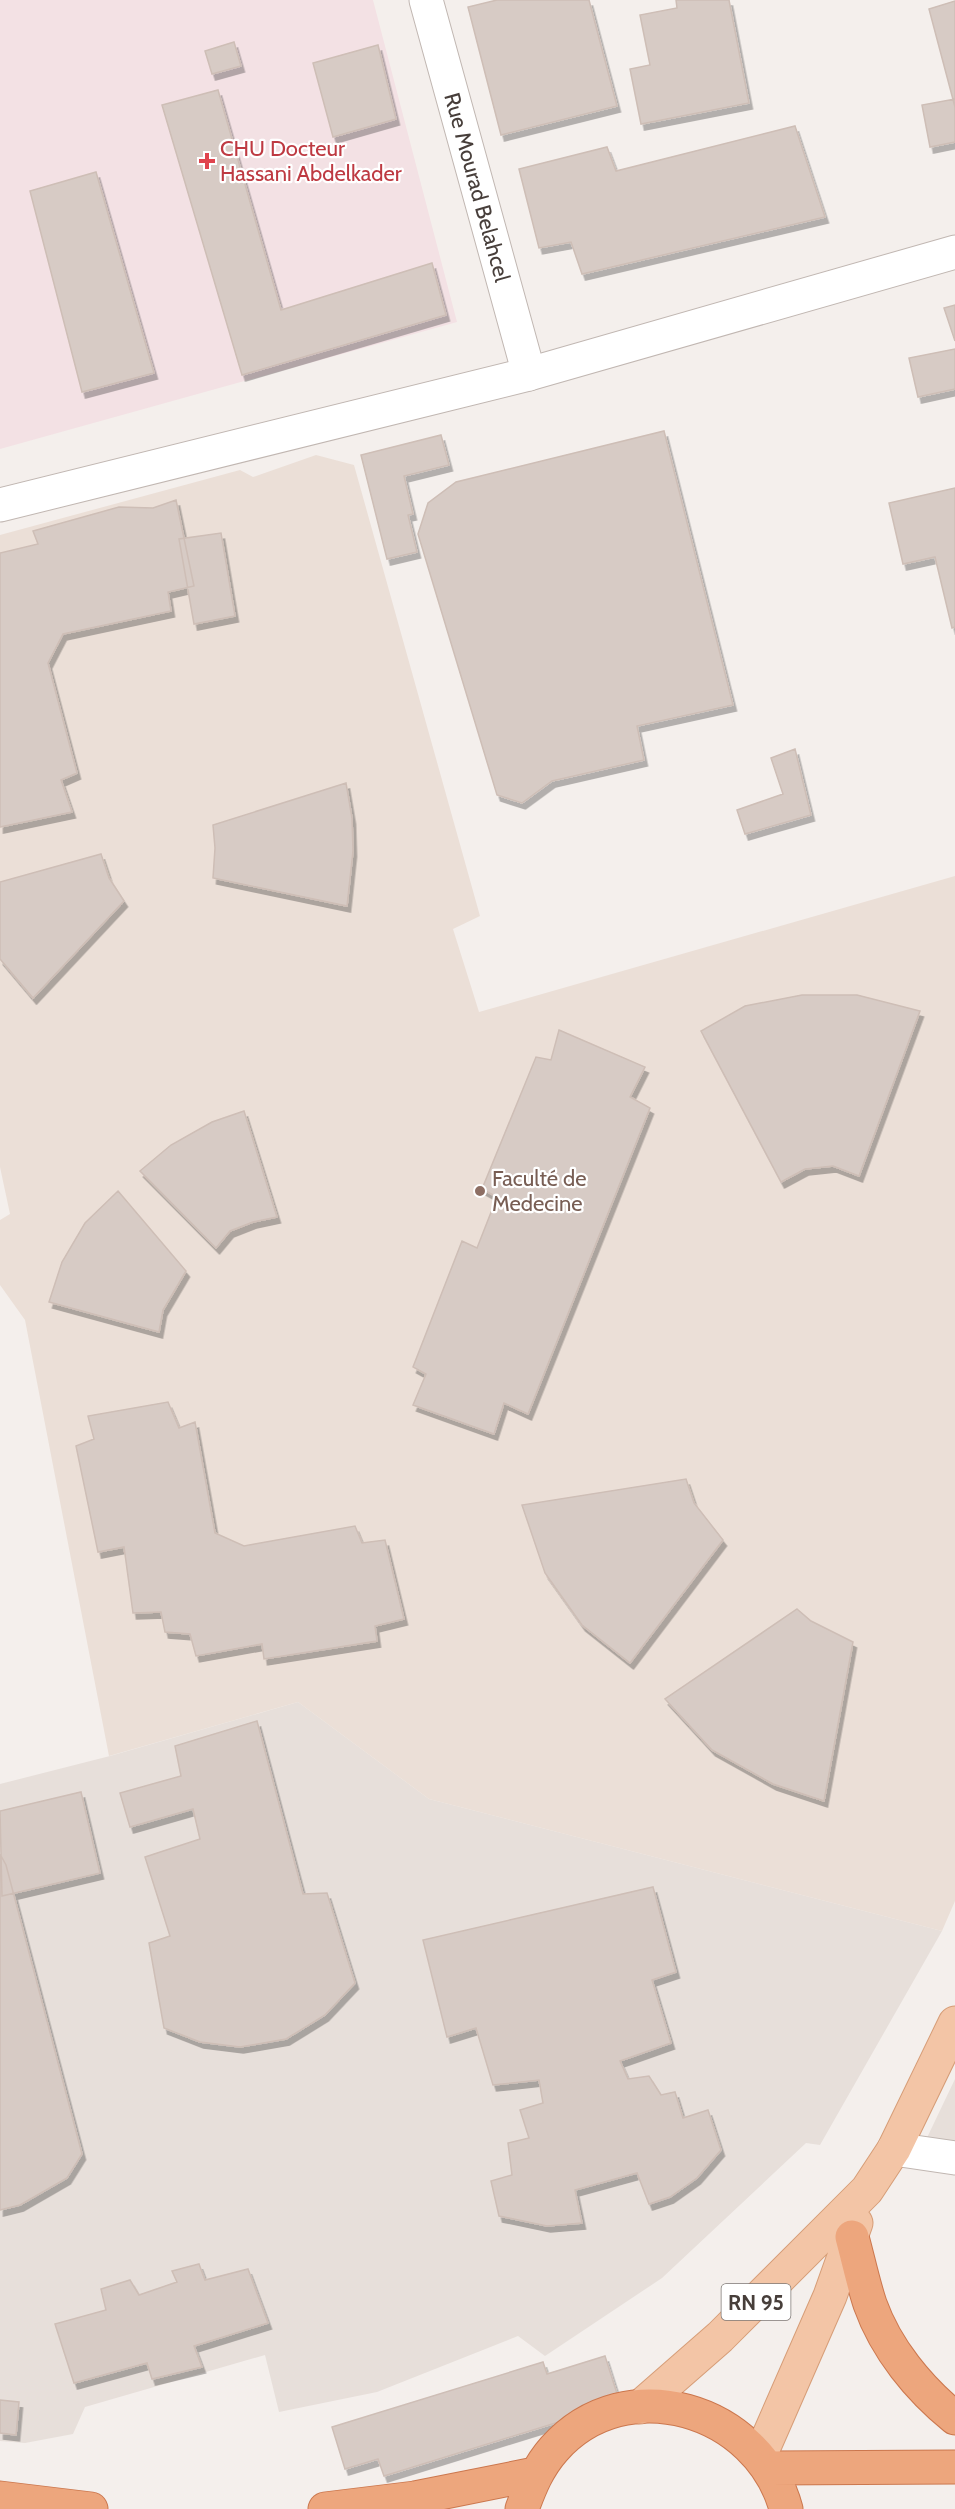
<svg xmlns="http://www.w3.org/2000/svg" width="955" height="2509" font-family="Cabin,sans-serif">
  <defs>
    <filter id="shadow"><feDropShadow dx="3.5" dy="6" stdDeviation="0" flood-color="#0004"/></filter>
  </defs>
  <rect width="100%" height="100%" fill="#f4efec"/>
  <path fill="#e7dfda" d="M298,1702L429,1799L942,1931L820,2145L806,2143L662,2278L545,2356L518,2336L377,2392L279,2412L265,2355L85,2407L73,2434L25,2443L0,2441V1784L110,1756Z
    M955,2079V2148L924,2144Z"/>
  <path fill="#ebdfd7" d="M316,455L354,465L480,916L453,929L479,1012L955,876V1901L942,1931L429,1799L298,1702L109,1756L25,1320L0,1285V1220L10,1214L0,1167V535L240,470L253,477Z"/>
  <path fill="#f3e1e4" d="M0,0H373L457,322L0,449Z"/>
  <path fill="#d7cbc5" stroke="#cebeb6" stroke-width="1.5" filter="url(#shadow)" d="M497,0H589L617,106L501,135L468,7Z
    M676,0H729L749,103L641,124L630,69L650,65L640,15L677,8Z
    M955,1V107L929,9Z
    M234,42L241,66L212,74L205,51Z
    M378,45L396,119L333,137L313,63Z
    M218,90L281,310L432,263L446,315L242,375L162,105Z
    M955,99V142L930,147L922,105Z
    M795,126L825,217L582,274L571,242L539,248L519,169L607,147L616,171Z
    M96,172L154,373L82,392L30,191Z
    M955,305V341L944,308Z
    M955,349V389L918,397L909,358Z
    M664,431L733,705L637,726L644,760L552,781L522,803L497,795L418,534L428,503L456,482Z
    M441,435L449,465L404,476L413,514L408,515L417,552L387,559L361,455Z
    M955,488V627L952,628L935,557L903,564L889,503Z
    M176,500L194,586L168,592L171,611L63,634L48,663L77,773L61,780L72,812L0,827V553L38,544L33,531L119,507L153,508Z
    M221,533L235,616L194,624L179,539Z
    M795,749L811,815L745,834L737,810L783,794L771,758Z
    M346,783L352,818L353,851L347,906L213,878L215,848L213,825Z
    M101,854L109,878L124,901L33,998L0,959V882Z
    M802,995H857L920,1011L859,1176L833,1166L805,1169L781,1182L701,1031L745,1006Z
    M559,1030L645,1067L630,1097L650,1108L528,1414L504,1403L494,1434L413,1405L426,1374L413,1367L462,1241L477,1248L497,1197L482,1189L536,1057L551,1060Z
    M244,1111L277,1217L253,1222L230,1231L216,1248L140,1171L171,1145L212,1122Z
    M118,1191L186,1271L163,1310L159,1332L49,1302L62,1262L85,1223Z
    M168,1402L179,1428L195,1422L215,1533L244,1546L355,1526L362,1543L385,1540L404,1619L375,1626L377,1641L264,1659L262,1644L196,1656L190,1634L165,1632L161,1612L133,1613L124,1547L98,1552L76,1446L94,1439L88,1416Z
    M686,1479L694,1503L723,1540L630,1663L582,1625L545,1573L522,1505Z
    M797,1609L811,1621L853,1642L824,1801L773,1784L712,1750L665,1699Z
    M257,1721L303,1894L327,1893L355,1983L325,2015L286,2039L240,2047L200,2042L164,2028L149,1943L170,1936L145,1857L200,1839L193,1809L130,1827L120,1793L181,1776L175,1746Z
    M81,1792L100,1873L2,1896L0,1811Z
    M0,1854L6,1865L82,2154L67,2178L20,2205L0,2210Z
    M653,1887L676,1972L652,1980L671,2043L620,2061L628,2079L649,2076L661,2095L675,2092L683,2118L708,2110L721,2150L697,2178L670,2197L649,2204L637,2173L575,2190L582,2223L547,2226L499,2216L491,2181L512,2175L508,2143L529,2138L520,2110L543,2103L539,2080L493,2085L476,2028L447,2037L423,1940Z
    M199,2264L205,2280L248,2269L268,2323L194,2346L202,2367L152,2379L147,2363L74,2383L55,2324L106,2310L101,2289L130,2280L139,2295L177,2282L172,2271Z
    M605,2356L620,2403L384,2476L378,2459L345,2469L332,2427L543,2362L547,2374Z
    M0,2400L19,2402L16,2435L0,2433Z"/>
  <g fill="none" stroke-linecap="round" stroke-linejoin="round">
    <g stroke="#c1b7b2" stroke-width="35">
      <g id="minor">
        <path id="s1" d="M426,0L529,374"/>
        <path d="M0,505L529,374L955,252"/>
        <path d="M894,2149L955,2158"/>
      </g>
    </g>
    <g stroke="#d69d77" stroke-width="35">
      <path id="major" d="M640,2407L720,2337L867,2190L894,2149L955,2023
        M760,2456L830,2296L856,2223"/>
    </g>
    <g stroke="#cb774e" stroke-width="35">
      <path id="highway" d="M852,2237C858,2259 863,2283 870,2304C886,2349 919,2389 955,2418
        M769,2468L955,2467
        M0,2498L91,2509
        M325,2509L415,2498L535,2474
        M522,2509C530,2487 538,2467 554,2449C626,2368 759,2409 786,2509"/>
    </g>
    <use href="#minor" stroke="#fff" stroke-width="33"/>
    <use href="#major" stroke="#f3c5a6" stroke-width="33"/>
    <use href="#highway" stroke="#eda67d" stroke-width="33"/>
  </g>
  <path fill="#e0444e" stroke="#fff" stroke-width="2" d="M204 152h6v6h6v6h-6v6h-6v-6h-6v-6h6z"/>
  <circle fill="#8d6e63" stroke="#fff" stroke-width="2" cx="480" cy="1191" r="6"/>
  <g text-anchor="middle" dominant-baseline="central" stroke-width="4.5" stroke-linejoin="round" paint-order="stroke">
    <rect fill="#fff" stroke="#7e7875" stroke-width="1.5" x="721.5" y="2284" width="69" height="36" rx="4.5"/>
    <g font-size="21" font-weight="bold" fill="#473e3a">
      <text x="756" y="2302">RN 95</text>
    </g>
    <g font-size="22" fill="#be3a42" stroke="#fff" text-anchor="start">
      <text x="220" y="148">CHU Docteur<tspan x="220" dy="25">Hassani Abdelkader</tspan></text>
    </g>
    <g font-size="22" fill="#473e3a" stroke="#fff">
      <text stroke="none"><textPath href="#s1" startOffset="194">Rue Mourad Belahcel</textPath></text>
    </g>
    <g font-size="22" fill="#785e54" stroke="#fff" text-anchor="start">
      <text x="492" y="1178">Faculté de<tspan x="492" dy="25">Medecine</tspan></text>
    </g>
  </g>
</svg>
